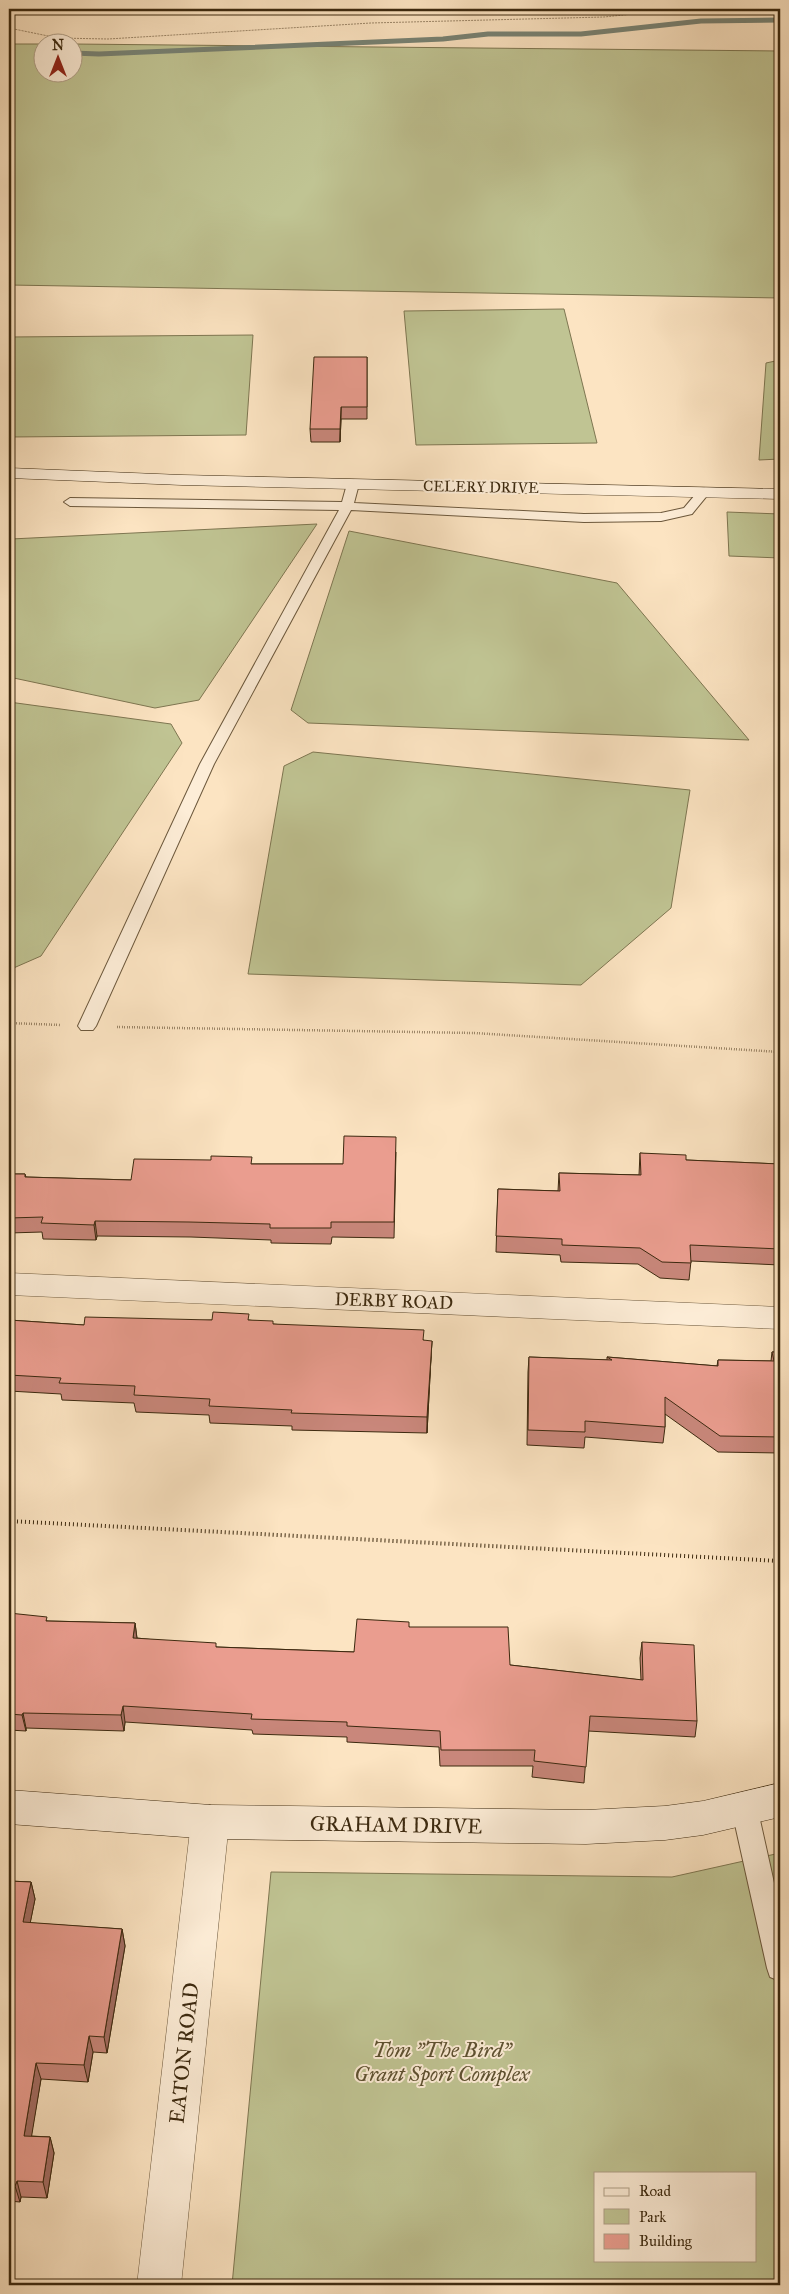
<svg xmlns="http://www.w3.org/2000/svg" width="789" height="2294" font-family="'IM FELL Great Primer',serif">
  <rect width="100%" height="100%" fill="#fce4c2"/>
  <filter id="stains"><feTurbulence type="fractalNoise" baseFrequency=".004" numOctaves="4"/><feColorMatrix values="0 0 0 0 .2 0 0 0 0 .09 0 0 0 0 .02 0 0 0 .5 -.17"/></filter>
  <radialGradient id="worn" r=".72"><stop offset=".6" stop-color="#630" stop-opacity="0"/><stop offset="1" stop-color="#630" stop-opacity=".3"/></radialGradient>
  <path fill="#c0c493" stroke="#7e7651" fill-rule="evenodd" d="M9,44H42V72H72L73,44L780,51V298L9,285Z
    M564,309L597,443L416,445L404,311Z
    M253,335L246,435L9,437V337Z
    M780,360V459L759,460L766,363Z
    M727,512L780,514V558L729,556Z
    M317,524L199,700L155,708L9,677V541L11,539Z
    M349,531L617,583L749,740L308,723L291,710Z
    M9,702L171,724L182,743L41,956L9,970Z
    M313,752L690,790L671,908L581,985L248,974L284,766Z
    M780,1853V2285H232L271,1872L672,1877ZM595,2173H755V2260H595Z"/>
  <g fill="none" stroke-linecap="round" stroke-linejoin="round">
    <path stroke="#778274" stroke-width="5" d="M72,53L99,54L443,39L488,34H581L701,21L780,20"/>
    <g stroke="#6c583c" stroke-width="2">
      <path id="lane" d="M353,480L359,484L354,503L584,514L661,513L684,508L700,489L704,488L710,492L692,514L661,521L584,522L351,510L214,764L96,1026L93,1030H81L78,1026L200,764L339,510L70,506L64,502L70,498L342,502L347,484Z
        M745,1800L754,1803L758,1811L780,1910V1981L770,1977L767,1968L732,1811L736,1803Z"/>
    </g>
    <g stroke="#6c583c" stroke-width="1">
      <path id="street" d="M9,1273L780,1307V1329L9,1295Z
        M210,1805L223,1810L229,1822L181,2285H137L191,1822L197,1810Z"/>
    </g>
    <g stroke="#3c290f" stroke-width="1">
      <path id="secondary" d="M9,468L182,475L780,489V499L182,485L9,478Z
        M780,1783V1817L703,1835L665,1840L586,1844L211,1839L9,1824V1790L211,1805L586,1810L665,1806L703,1801Z"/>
    </g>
    <path stroke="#3c290f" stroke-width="1" stroke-dasharray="0.5 1" stroke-linecap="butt" d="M9,28L58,38L108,39L371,23L604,17L681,9"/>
    <path stroke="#3c290f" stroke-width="2.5" stroke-dasharray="0.5 2" stroke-linecap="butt" d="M9,1023L61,1025
      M117,1027L474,1033L780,1052"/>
    <path stroke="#3c290f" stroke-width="4" stroke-dasharray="1 3" stroke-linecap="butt" d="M9,1521L780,1561"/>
    <use href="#lane" fill="#fdedd7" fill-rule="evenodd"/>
    <use href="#street" fill="#fdedd7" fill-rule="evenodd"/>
    <use href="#secondary" fill="#fdedd7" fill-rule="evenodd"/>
  </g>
  <path fill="#c9877b" stroke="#3c290f" d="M367,357V419H341L340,442H311L310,429Z
    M396,1152L394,1238L332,1237L331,1244L271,1243V1240L191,1237L97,1236L96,1240L43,1239L42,1232L9,1233V1174H25L26,1177L131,1180L252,1164H343Z
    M640,1153L686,1160L780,1164V1265L691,1261L689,1280L660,1278L638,1264L561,1262L560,1255L496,1252L498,1189L558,1191L559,1173L639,1175Z
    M9,1320L84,1325L212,1320H249L273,1324L424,1340L431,1357L427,1433L292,1430V1426L210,1423L209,1415L136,1412L134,1403L62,1400L61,1394L9,1391Z
    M772,1352H780V1453L718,1452L665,1414V1427L663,1443L585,1437L584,1448L527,1445L528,1372L529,1357L607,1360V1357L717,1366L718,1360L771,1361Z
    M9,1613L48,1621L135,1623L137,1638L217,1647L354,1652L409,1627L510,1665L641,1680L640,1658L642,1642L697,1721L695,1737L588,1731L584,1783L532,1777L533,1766H440L439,1747L347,1742V1737L253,1734L252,1730L125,1722L124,1731L26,1728V1731L9,1730Z
    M9,1881L31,1882L35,1899L30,1923L122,1929L125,1946L107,2053L93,2052L88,2082L41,2079L31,2136L50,2137L54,2153L47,2198L21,2197L20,2202L9,2201Z"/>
  <path fill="#a46e64" stroke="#3c290f" d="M341,407V419L340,442V429Z
    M95,1221L97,1236L96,1240L94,1225Z
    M432,1341L431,1357L427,1433V1417Z
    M135,1623L137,1639L133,1638Z
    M123,1706L125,1722L124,1731L121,1715Z
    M23,1713L26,1728V1731L22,1715Z
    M31,1882L35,1899L27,1939L23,1922Z
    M122,1929L125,1946L107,2053L104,2037Z
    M89,2036L93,2052L88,2082L84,2065Z
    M36,2063L41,2079L29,2152L24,2136Z
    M50,2137L54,2153L47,2198L43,2182Z
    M17,2181L21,2197L20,2202L15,2186Z"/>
  <path fill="#ea9d8f" stroke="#3c290f" d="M314,357H367V407H341L340,429H310Z
    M344,1136L396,1137L394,1222H331V1228H270V1224L189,1222L95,1221L94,1225L41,1223L43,1217L9,1218V1174H25V1177L131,1180L134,1159L211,1160V1156L252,1157L251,1164H343Z
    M640,1153L686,1155V1160L780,1164V1249L690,1245L691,1263L662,1262L640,1248L562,1245V1239L496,1236L498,1189L560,1191L559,1173L641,1175Z
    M213,1312L249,1314L248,1320L273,1321V1324L424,1330L423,1340L432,1341L427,1417L291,1413L292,1410L209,1406L210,1399L134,1395L135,1386L59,1383L61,1378L9,1375V1320L84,1325L85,1317L212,1320Z
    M772,1352H780V1437L720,1436L665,1397V1427L585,1421V1432L528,1430L529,1357L612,1360L607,1357L718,1366V1360L774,1361Z
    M9,1613L47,1617L46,1621L135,1623L133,1638L216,1643V1647L354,1652L357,1619L409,1622V1627H508L510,1665L643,1680L642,1642L694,1645L697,1721L590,1716L586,1767L534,1761L535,1750H441L440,1731L347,1726V1722L251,1719L252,1714L123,1706L121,1715L23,1713L22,1715L9,1714Z
    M9,1881L31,1882L23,1922L122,1929L104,2037L89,2036L84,2065L36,2063L24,2136L50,2137L43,2182L17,2181L15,2186H9Z"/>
  <g text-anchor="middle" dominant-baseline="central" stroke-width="4" stroke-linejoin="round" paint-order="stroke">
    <g font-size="15" fill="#3c290f" stroke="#fdedd7">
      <text transform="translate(481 487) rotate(1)">CELERY DRIVE</text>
    </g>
    <g font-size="18" fill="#3c290f" stroke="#fdedd7">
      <text transform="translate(394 1301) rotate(2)">DERBY ROAD</text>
    </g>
    <g font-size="21" fill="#3c290f" stroke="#fdedd7">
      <text transform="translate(396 1825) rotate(1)">GRAHAM DRIVE</text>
      <text transform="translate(184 2053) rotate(-84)">EATON ROAD</text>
    </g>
    <g font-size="21" font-style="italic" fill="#5d5030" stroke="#fdedd7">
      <text x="442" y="2050">Tom "The Bird"<tspan x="442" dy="24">Grant Sport Complex</tspan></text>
    </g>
  </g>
  <rect width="789" height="2294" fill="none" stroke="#fce4c2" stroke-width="30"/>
  <rect x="10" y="10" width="769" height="2274" fill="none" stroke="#3c290f" stroke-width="2.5"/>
  <rect x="15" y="15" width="759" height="2264" fill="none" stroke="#3c290f"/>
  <rect x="594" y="2172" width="162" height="90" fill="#fdedd7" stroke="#b09f87"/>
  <rect x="604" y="2188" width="25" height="8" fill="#fdedd7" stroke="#b09f87"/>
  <text x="639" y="2196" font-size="15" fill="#3c290f">Road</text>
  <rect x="604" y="2209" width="25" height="15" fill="#c0c493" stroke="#b09f87"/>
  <text x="639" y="2222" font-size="15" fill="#3c290f">Park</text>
  <rect x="604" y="2234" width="25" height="15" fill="#ea9d8f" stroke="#b09f87"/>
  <text x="639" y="2246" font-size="15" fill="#3c290f">Building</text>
  <g transform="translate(58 58)"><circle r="24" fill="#fdedd7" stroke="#b09f87"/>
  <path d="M0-4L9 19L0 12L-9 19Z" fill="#8f2418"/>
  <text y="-8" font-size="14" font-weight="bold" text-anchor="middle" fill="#3c290f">N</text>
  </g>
  <rect width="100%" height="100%" filter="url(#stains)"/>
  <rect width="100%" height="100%" fill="url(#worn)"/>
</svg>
